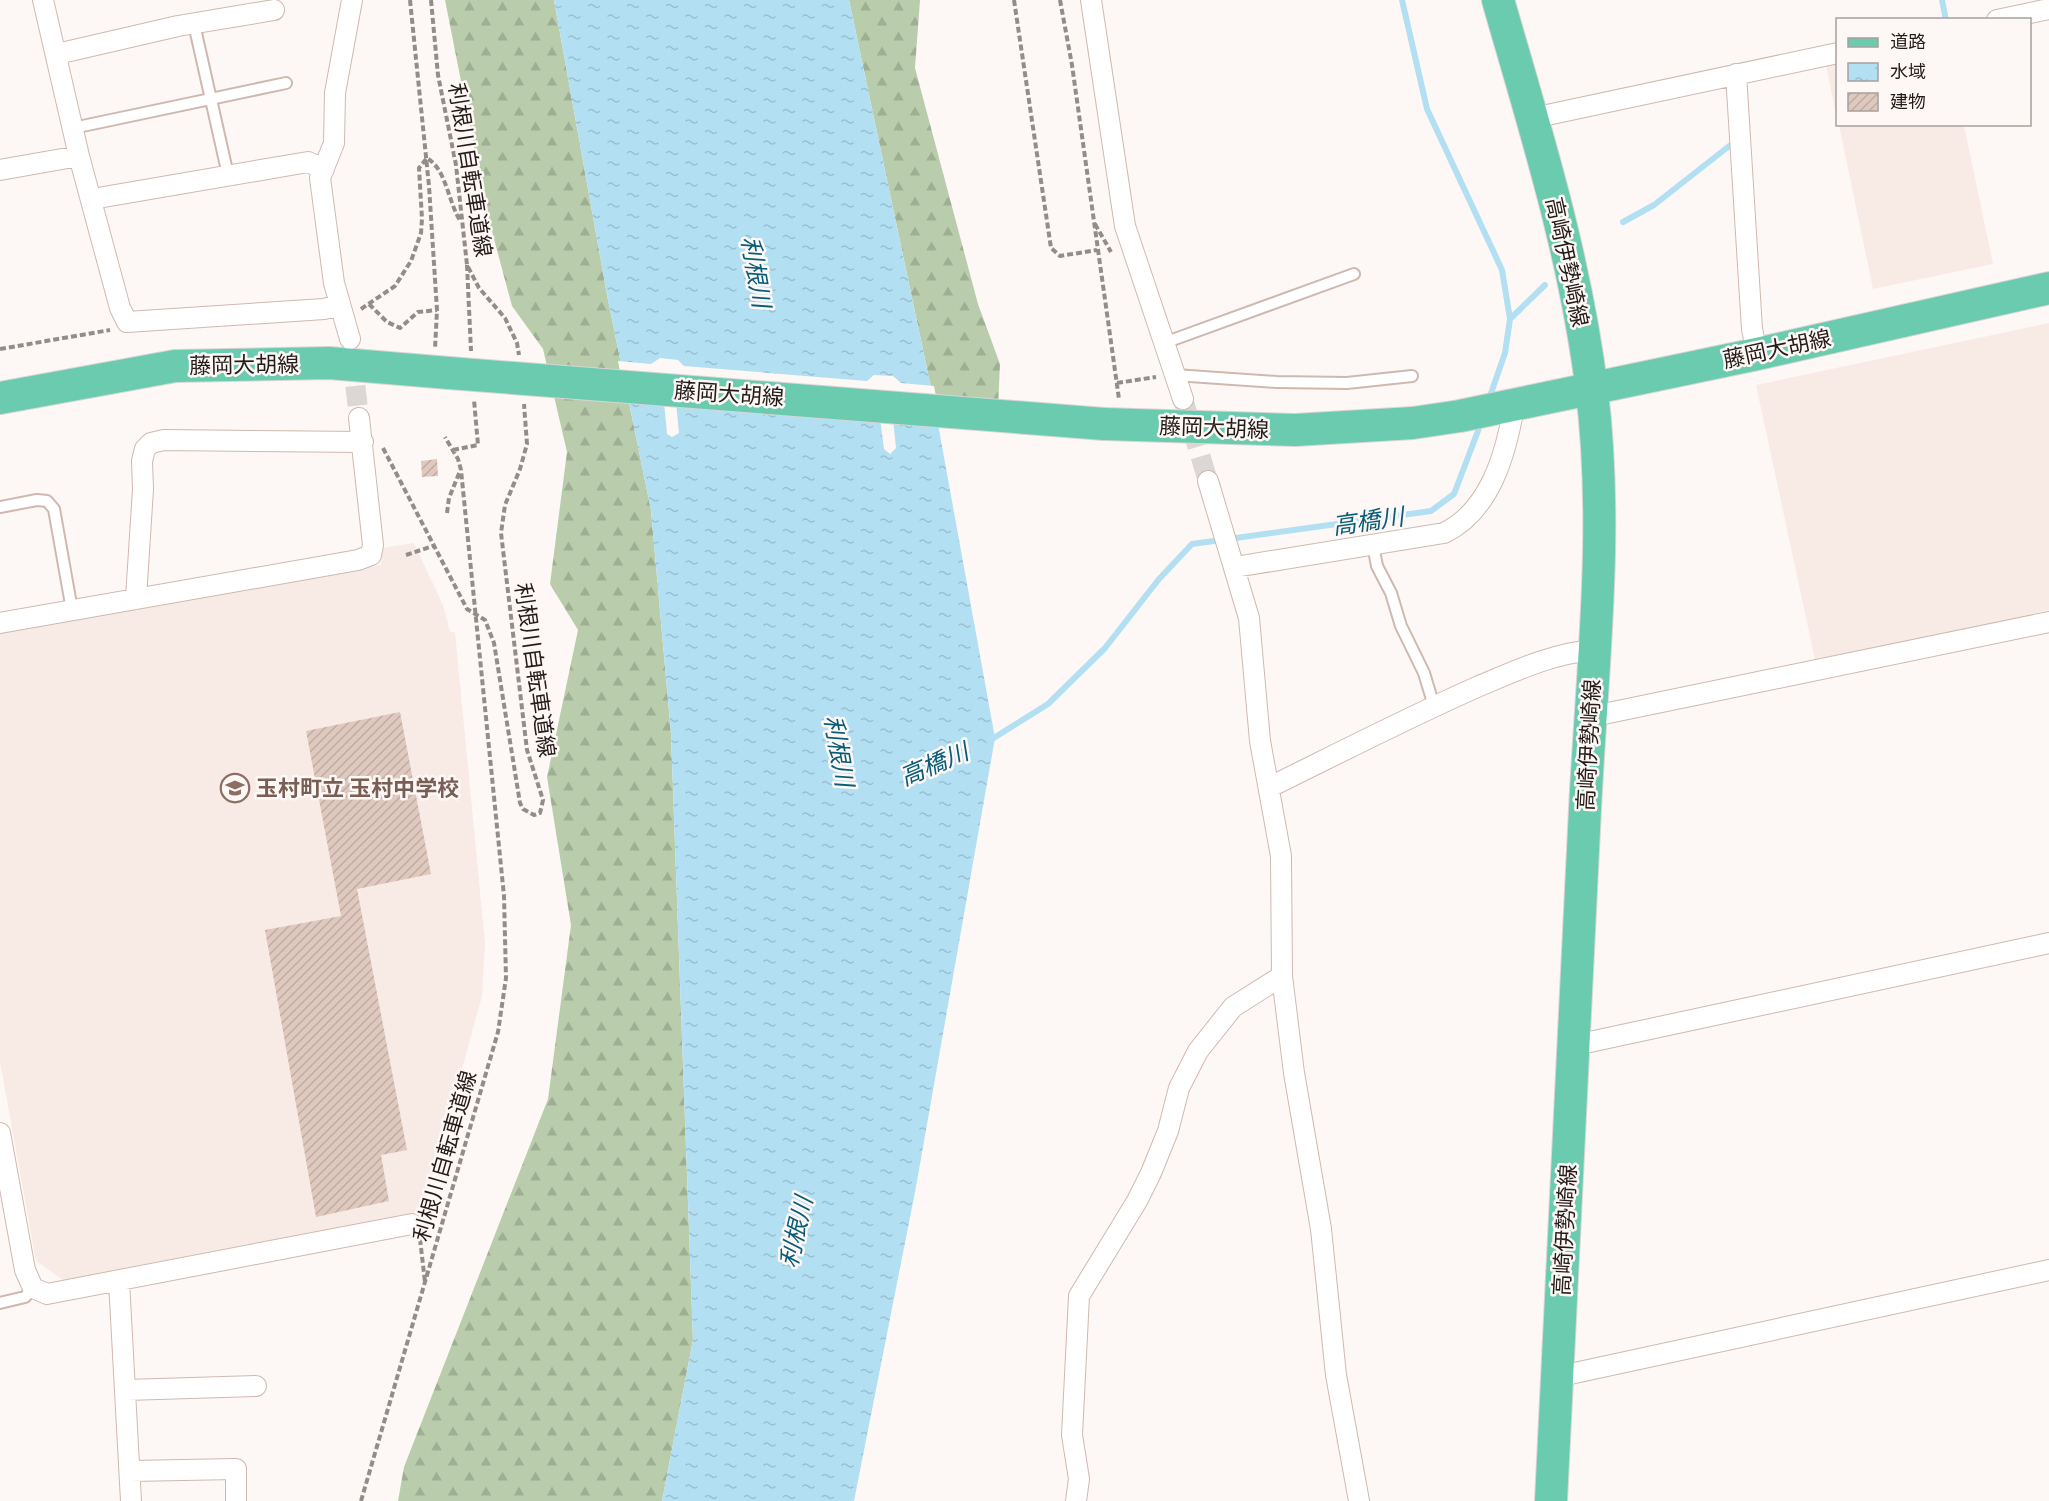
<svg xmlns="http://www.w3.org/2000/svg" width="2049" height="1501" font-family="Figtree,'Noto Sans JP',sans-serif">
  <defs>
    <pattern id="forest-firs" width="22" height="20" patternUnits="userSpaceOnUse" patternTransform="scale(1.5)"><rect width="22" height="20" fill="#b9cdad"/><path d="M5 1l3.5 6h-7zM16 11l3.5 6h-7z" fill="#9faf94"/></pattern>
    <pattern id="water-ripples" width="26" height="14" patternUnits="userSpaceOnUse" patternTransform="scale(1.5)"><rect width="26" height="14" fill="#b3dff3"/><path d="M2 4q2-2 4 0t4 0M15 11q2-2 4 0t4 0" fill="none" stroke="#9abfd0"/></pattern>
    <pattern id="building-hatch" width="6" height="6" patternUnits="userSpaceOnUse" patternTransform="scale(1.5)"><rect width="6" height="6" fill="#dfc9bf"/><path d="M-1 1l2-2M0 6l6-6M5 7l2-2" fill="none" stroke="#bfaca3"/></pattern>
  </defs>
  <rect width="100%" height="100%" fill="#fdf8f6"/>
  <path fill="#f8ebe6" d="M1837,63V120L1826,65Z
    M1839,125H1964L1993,264L1873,289Z
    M2049,323V610L1815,660L1756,385Z
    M414,543L443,605L450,632H455L485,943L482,996L423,1211L63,1280L36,1261L0,1062V633L381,565L382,548Z"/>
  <path fill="url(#forest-firs)" d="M445,0H554L608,300L651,510L671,734L693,1340L662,1501H398L404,1467L548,1099L571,925L547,777L578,630L550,584L567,452L543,349L512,306L487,213Z
    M849,0H920L915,68L978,304L1000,364L998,408L934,402Z"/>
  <path fill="url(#water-ripples)" d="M554,0H849L934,402L995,738L916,1187L854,1501H662L693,1340L671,734L651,510L608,300Z"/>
  <path fill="#fdf8f6" d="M660,358L678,360L684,366L867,381L874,375L893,376L901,383L934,386L941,423L893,419L896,448L890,454L884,449L880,418L676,403L679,433L672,437L667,434L664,402L625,399L618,361L651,364Z"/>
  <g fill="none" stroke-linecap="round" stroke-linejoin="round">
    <path stroke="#b3dff3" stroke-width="6" d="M1402,0L1427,109L1502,270L1510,319L1505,353L1489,399
      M1942,0L1946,20
      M1623,222L1654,205L1733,143
      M1510,319L1545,285
      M989,741L1048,704L1105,648L1159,579L1192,544L1431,511L1454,494L1481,423"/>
  </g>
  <path fill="url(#building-hatch)" d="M437,459L438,476L422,477L421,461Z
    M400,712L431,874L357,889L407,1150L381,1155L389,1201L316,1217L265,930L341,916L306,731Z"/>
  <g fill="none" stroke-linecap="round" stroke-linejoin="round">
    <path stroke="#dcd7d5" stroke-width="20" stroke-dasharray="20 10" stroke-linecap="butt" d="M352,356L359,418
      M1183,399L1208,481"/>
    <g stroke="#cfb9af" stroke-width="14">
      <path id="lane" d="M194,24L228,175
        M73,128L286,83
        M1164,343L1354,274
        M1175,375L1277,382L1347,383L1412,376
        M0,507L37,500L47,501L54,509L72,610
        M1373,545L1377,566L1391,593L1401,626L1424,673L1434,706
        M0,1303L25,1297L33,1288"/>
    </g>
    <g stroke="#cfb9af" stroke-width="22">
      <path id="street" d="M43,0L79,156L120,308L127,322L324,309L340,305
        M1091,0L1125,226L1183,399
        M1997,20L2049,9
        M57,54L178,26L274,10
        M1736,74L1752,329L1757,354
        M1533,118L1838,53
        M0,170L79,156
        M92,199L308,162L324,169
        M350,339L334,283L320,178L334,143L335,93L352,0
        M1208,481L1249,618L1260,741L1281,856L1282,976L1294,1073L1321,1229L1336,1375L1359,1501
        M1235,567L1444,533C1490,511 1506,454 1514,406
        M136,598L143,489L142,461L145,449L151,443L164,440L363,442
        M0,623L358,560L371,555L373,545L359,418
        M1589,717L2049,622
        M1270,787C1339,753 1407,718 1477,687C1515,671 1553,653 1594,650
        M1574,1041L1585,1043L2049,943
        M0,1133L25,1270L33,1288L47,1294L412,1224
        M119,1281L131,1501
        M1557,1374H1570L2049,1270
        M126,1390L256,1386
        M130,1471L236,1469V1501
        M1076,1501L1079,1479L1072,1435L1079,1296L1137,1201L1151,1173L1168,1131L1179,1088L1198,1051L1233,1007L1282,976"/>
    </g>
    <g stroke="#d8d6d5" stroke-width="34">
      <path id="primary" d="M1498,0C1535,129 1576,258 1592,392C1609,531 1592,670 1585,809C1574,1040 1562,1270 1551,1501
        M0,398L175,366L329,363L449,373
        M1104,424L1295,430L1413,423L1460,416L1757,354L2049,288"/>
    </g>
    <path stroke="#938d8a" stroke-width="4" stroke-dasharray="6 3" stroke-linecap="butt" d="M410,0L429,186L437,310L435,349
      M431,0L438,75L456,165L467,265L479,288L505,318L517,343L519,355
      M1014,0L1051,248L1060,256L1097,250
      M1060,0L1072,65L1119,399
      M1095,224L1111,252
      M467,265L471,351
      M369,304L387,322L400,328L418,312L437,310
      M361,309L395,286L411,261L421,233L422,219L419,168L427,158C447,170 448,203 461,222
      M0,349L110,330
      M1117,383L1156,377
      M383,448L467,609L485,620L494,643L520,803L523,809L534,815L540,813L543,800L527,750L501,533L505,505L520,469L527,444L524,404
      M453,450L478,445L474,400
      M447,513L449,498L460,471
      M406,555L433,546
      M420,1239L425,1282
      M361,1501L498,1032L506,978L504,896L461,470L458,459L445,437"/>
    <use href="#lane" stroke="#fff" stroke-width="10"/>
    <use href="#street" stroke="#fff" stroke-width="20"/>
    <use href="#primary" stroke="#6acbaf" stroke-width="32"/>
    <g stroke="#d8d6d5" stroke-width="34" stroke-linecap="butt">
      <path id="primary-bridge" d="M449,373L1104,424"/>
    </g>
    <use href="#primary-bridge" stroke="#6acbaf" stroke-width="32"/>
  </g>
  <defs>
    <g id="school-ring" transform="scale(1.5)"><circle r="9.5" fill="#fdf8f6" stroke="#8d6e63" stroke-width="1.5"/><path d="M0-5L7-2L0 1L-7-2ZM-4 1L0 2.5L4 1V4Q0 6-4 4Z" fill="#8d6e63"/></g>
  </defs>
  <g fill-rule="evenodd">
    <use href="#school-ring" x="235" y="788"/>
  </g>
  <g text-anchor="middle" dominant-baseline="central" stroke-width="5" stroke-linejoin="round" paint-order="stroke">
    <g font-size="22" fill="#241c18" stroke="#fdf8f6">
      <text transform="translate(470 170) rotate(81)">利根川自転車道線</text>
      <text transform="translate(1567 262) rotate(78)">高崎伊勢崎線</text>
      <text transform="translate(1777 349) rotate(-12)">藤岡大胡線</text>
      <text transform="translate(244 365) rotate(-1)">藤岡大胡線</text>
      <text transform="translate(729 394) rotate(4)">藤岡大胡線</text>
      <text transform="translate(1214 428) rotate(2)">藤岡大胡線</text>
      <text transform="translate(535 670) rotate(82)">利根川自転車道線</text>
      <text transform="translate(1589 745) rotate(-87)">高崎伊勢崎線</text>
      <text transform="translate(445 1156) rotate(-74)">利根川自転車道線</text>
      <text transform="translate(1565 1230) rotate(-87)">高崎伊勢崎線</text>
    </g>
    <g font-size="22" font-weight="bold" fill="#785e54" stroke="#fdf8f6" text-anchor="start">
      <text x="256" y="788">玉村町立 玉村中学校</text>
    </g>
    <g font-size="24" font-style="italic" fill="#085c77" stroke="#fdf8f6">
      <text transform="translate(756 272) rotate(80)">利根川</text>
      <text transform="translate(1368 521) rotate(-8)">高橋川</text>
      <text transform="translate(839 751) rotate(80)">利根川</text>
      <text transform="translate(934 764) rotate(-23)">高橋川</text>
      <text transform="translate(796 1232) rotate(-77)">利根川</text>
    </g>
  </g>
  <rect x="1836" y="18" width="195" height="108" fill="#fdf8f6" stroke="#a6a09d" stroke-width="1.5"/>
  <rect x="1848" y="38" width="30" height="9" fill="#6acbaf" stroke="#a6a09d" stroke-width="1.5"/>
  <text x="1890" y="48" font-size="18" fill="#241c18">道路</text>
  <rect x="1848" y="63" width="30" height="18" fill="url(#water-ripples)" stroke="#a6a09d" stroke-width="1.5"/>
  <text x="1890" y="78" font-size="18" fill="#241c18">水域</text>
  <rect x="1848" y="93" width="30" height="18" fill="url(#building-hatch)" stroke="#a6a09d" stroke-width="1.5"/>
  <text x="1890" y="108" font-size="18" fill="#241c18">建物</text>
</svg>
